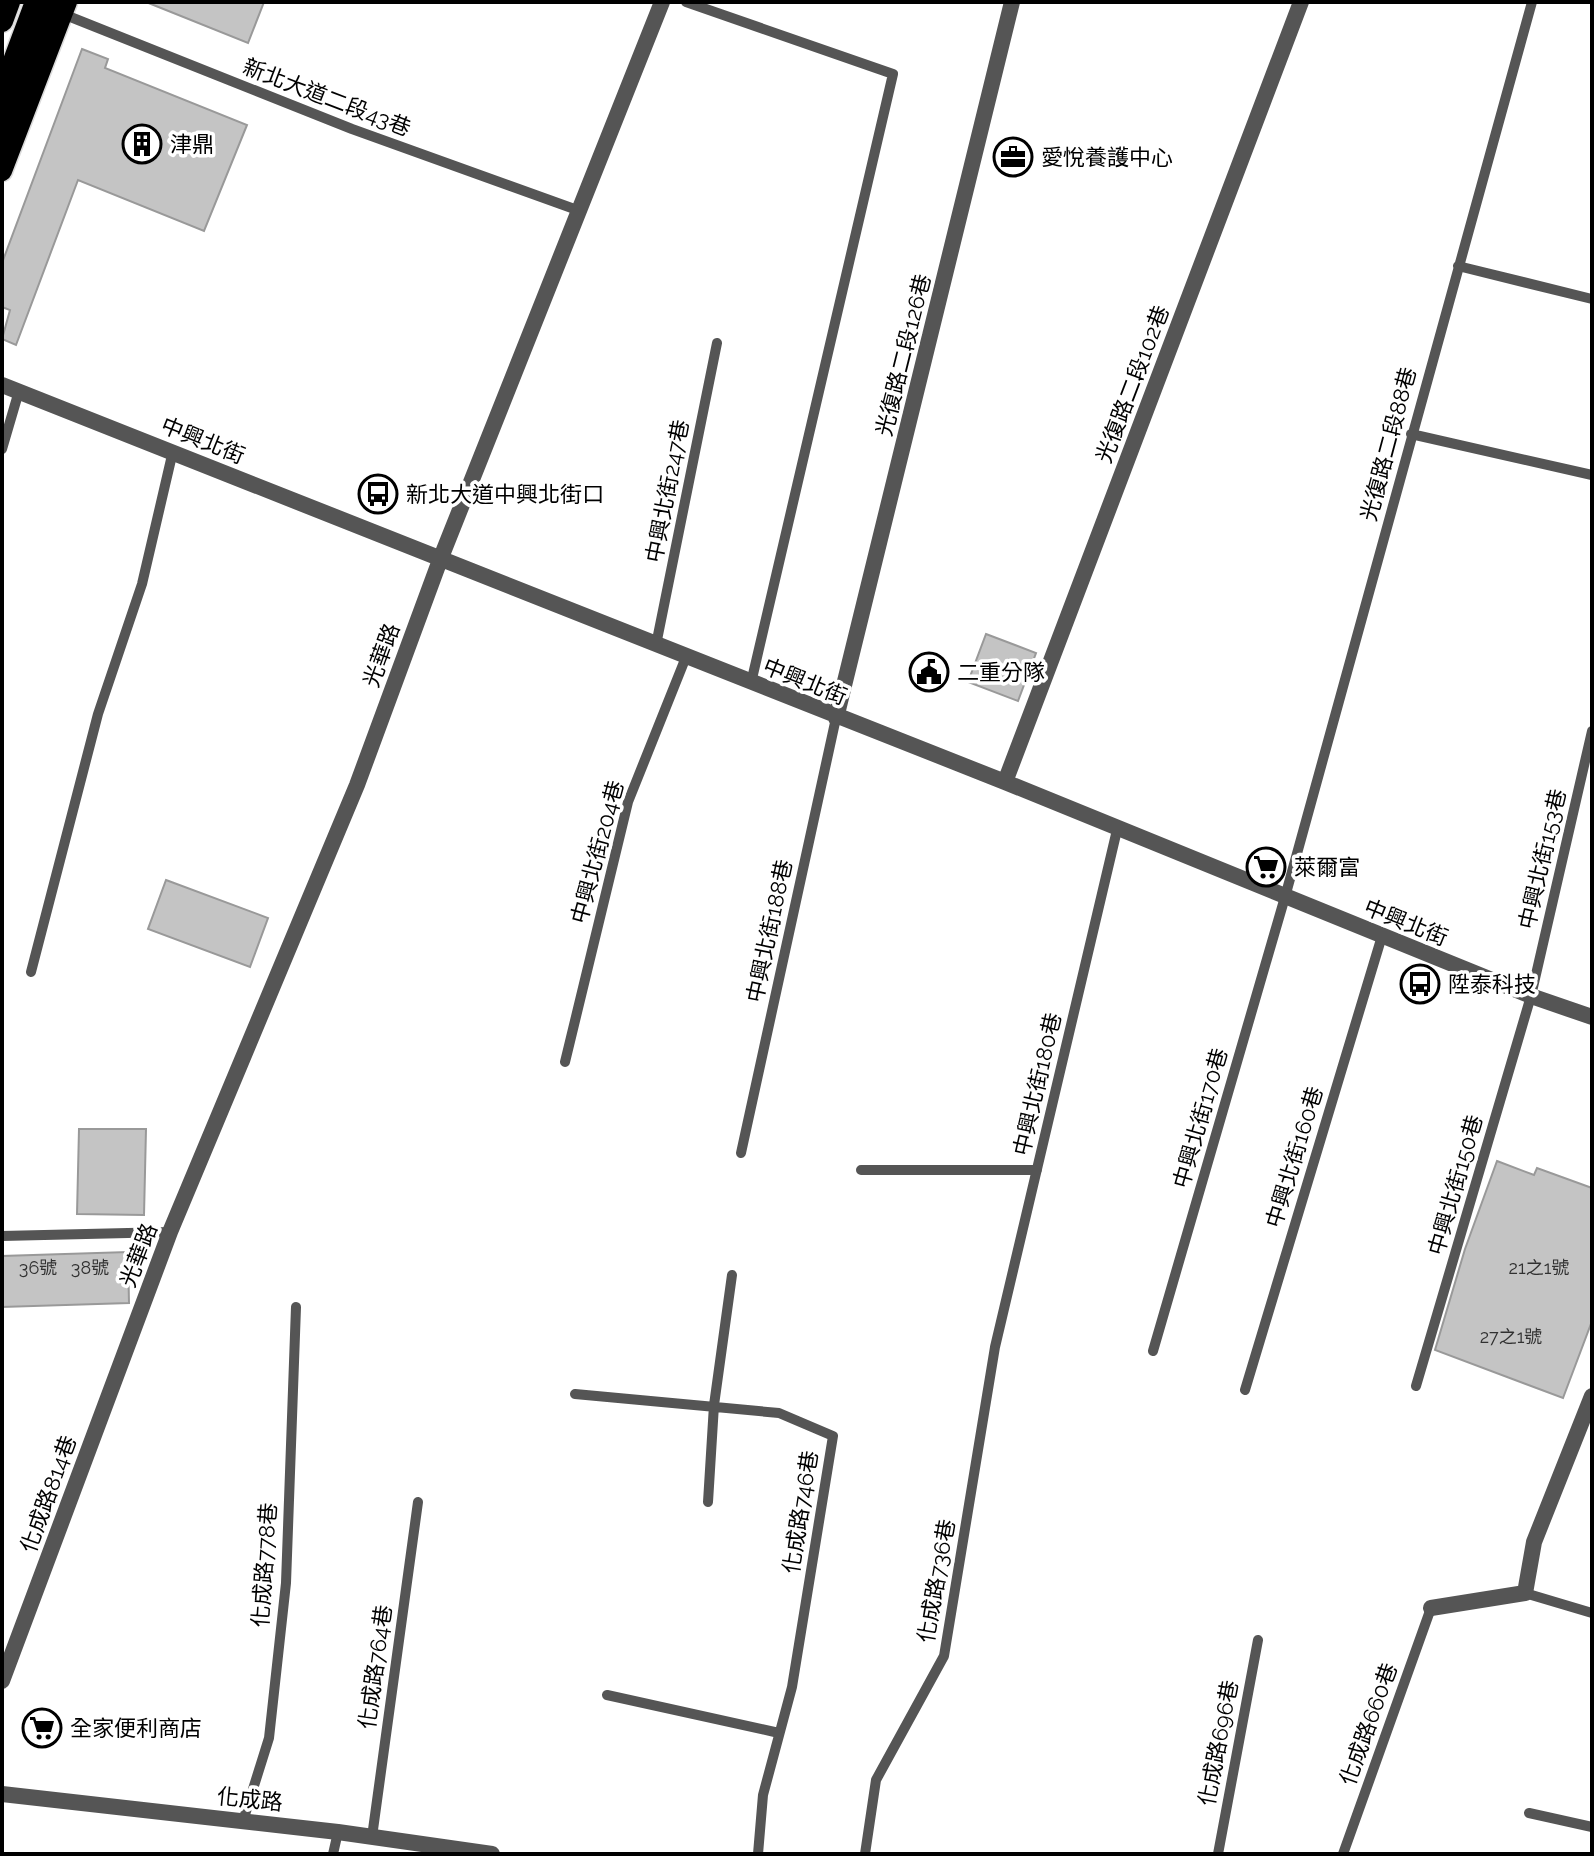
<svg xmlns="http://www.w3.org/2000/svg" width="1594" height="1856" font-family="Raleway,'Noto Sans TC',sans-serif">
  <rect width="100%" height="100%" fill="#fff"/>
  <path fill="#c4c4c4" stroke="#999" stroke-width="2" d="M146,2H264L248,43Z
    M82,49L108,59L105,68L247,125L204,231L78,180L16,345L2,339L10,310L2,307V263Z
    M986,634L1036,653L1018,701L968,682Z
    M166,880L268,918L250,967L148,929Z
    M79,1129H146L144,1215L77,1214Z
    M1497,1161L1534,1175L1537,1168L1592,1188V1321L1563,1398L1435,1350L1465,1249Z
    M128,1252L129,1303L2,1307V1256Z"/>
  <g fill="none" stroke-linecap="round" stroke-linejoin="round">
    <g stroke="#dbdbdb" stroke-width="23">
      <path id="primary" d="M2,171L67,2"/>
    </g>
    <g stroke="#dbdbdb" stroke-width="25">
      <path id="trunk" d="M2,21L9,2
        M2,93L36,2
        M2,135L54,2"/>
    </g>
    <path stroke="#555" stroke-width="10" d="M686,2L893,74L751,683
      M63,14L352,129L580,211
      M1458,266L1592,299
      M1411,434L1592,475
      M2,449L19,391
      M656,645L717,343
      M31,972L98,714L142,584L173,451
      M565,1062L628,802L686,657
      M741,1153L836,718
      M861,1170H1037
      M2,1236L170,1232
      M1153,1351L1285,897L1532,2
      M1416,1386L1531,996L1592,731
      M1245,1390L1382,936
      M575,1394L779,1413L833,1436L792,1687L763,1795L758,1854
      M708,1502L714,1405L732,1275
      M1525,1593L1592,1613
      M607,1695L779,1733
      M1529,1813L1592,1827
      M243,1821L269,1738L286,1583L296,1307
      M372,1837L418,1502
      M333,1854L338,1832
      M865,1854L876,1780L944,1656L995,1347L1117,830
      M1218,1854L1258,1640
      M1343,1854L1431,1608"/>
    <path stroke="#555" stroke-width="16" d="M2,385L1005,782L1531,996L1592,1017
      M836,718L1012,2
      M1005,782L1301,2
      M1431,1608L1525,1593L1534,1542L1592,1396
      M2,1681L170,1232L357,785L440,560L662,2"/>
    <path stroke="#555" stroke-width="16" d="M2,1794L338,1832L492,1854"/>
    <use href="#primary" stroke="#000" stroke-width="20"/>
    <use href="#trunk" stroke="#000" stroke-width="22"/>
  </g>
  <defs>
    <g id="building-ring" transform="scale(2)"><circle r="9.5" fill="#fff" stroke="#000" stroke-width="1.5"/><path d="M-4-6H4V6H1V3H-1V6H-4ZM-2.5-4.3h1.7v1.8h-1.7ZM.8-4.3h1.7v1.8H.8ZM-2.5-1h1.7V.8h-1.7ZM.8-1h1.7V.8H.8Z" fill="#000"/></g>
    <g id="office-ring" transform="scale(2)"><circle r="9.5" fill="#fff" stroke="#000" stroke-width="1.5"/><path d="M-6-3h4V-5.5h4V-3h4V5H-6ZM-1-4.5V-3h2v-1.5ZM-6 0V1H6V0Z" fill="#000"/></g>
    <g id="bus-ring" transform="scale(2)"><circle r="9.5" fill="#fff" stroke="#000" stroke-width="1.5"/><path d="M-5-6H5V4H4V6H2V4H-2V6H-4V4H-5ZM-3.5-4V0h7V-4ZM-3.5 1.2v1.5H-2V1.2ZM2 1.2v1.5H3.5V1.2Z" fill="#000"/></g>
    <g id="civic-ring" transform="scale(2)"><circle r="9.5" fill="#fff" stroke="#000" stroke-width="1.5"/><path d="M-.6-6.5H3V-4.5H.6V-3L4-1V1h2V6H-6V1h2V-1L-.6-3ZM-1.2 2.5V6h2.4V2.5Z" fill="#000"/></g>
    <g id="supermarket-ring" transform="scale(2)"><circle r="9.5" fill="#fff" stroke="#000" stroke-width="1.5"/><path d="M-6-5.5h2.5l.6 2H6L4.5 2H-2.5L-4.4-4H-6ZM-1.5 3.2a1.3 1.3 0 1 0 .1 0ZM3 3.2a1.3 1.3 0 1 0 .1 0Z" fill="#000"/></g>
  </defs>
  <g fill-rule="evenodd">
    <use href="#building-ring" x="142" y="144"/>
    <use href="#office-ring" x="1013" y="157"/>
    <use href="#bus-ring" x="378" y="494"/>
    <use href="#civic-ring" x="929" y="672"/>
    <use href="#supermarket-ring" x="1266" y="867"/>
    <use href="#bus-ring" x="1420" y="984"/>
    <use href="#supermarket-ring" x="42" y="1728"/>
  </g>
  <g text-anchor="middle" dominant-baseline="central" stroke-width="7" stroke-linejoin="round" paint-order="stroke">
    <g font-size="18" fill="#313131">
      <text x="38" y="1267">36號</text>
      <text x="90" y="1267">38號</text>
      <text x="1539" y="1267">21之1號</text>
      <text x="1511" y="1336">27之1號</text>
    </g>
    <g font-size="22" fill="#000" stroke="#fff">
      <text transform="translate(327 97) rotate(21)">新北大道二段43巷</text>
      <text transform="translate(903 355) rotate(-76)">光復路二段126巷</text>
      <text transform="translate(1132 384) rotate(-69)">光復路二段102巷</text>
      <text transform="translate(203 440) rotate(22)">中興北街</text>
      <text transform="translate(1388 444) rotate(-75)">光復路二段88巷</text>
      <text transform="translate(667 491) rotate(-79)">中興北街247巷</text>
      <text transform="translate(381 655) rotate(-70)">光華路</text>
      <text transform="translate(805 681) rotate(22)">中興北街</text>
      <text transform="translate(597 852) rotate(-75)">中興北街204巷</text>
      <text transform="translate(1542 859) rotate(-77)">中興北街153巷</text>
      <text transform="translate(1406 922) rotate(22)">中興北街</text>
      <text transform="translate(769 931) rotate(-78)">中興北街188巷</text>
      <text transform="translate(1037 1084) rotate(-77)">中興北街180巷</text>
      <text transform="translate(1200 1118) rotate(-74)">中興北街170巷</text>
      <text transform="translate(1294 1157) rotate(-73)">中興北街160巷</text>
      <text transform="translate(1455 1185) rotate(-74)">中興北街150巷</text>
      <text transform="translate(138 1255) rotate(-69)">光華路</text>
      <text transform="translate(48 1494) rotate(-70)">化成路814巷</text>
      <text transform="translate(800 1512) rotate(-81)">化成路746巷</text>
      <text transform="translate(264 1565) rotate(-86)">化成路778巷</text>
      <text transform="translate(936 1581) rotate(-80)">化成路736巷</text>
      <text transform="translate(375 1667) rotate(-82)">化成路764巷</text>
      <text transform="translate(1368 1724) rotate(-70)">化成路660巷</text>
      <text transform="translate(1218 1743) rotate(-79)">化成路696巷</text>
      <text transform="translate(250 1799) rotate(6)">化成路</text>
    </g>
    <g font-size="22" fill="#000" stroke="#fff" text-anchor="start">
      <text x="170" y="144">津鼎</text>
      <text x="1041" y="157">愛悅養護中心</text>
      <text x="406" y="494">新北大道中興北街口</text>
      <text x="957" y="672">二重分隊</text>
      <text x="1294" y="867">萊爾富</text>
      <text x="1448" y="984">陞泰科技</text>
      <text x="70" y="1728">全家便利商店</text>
    </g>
  </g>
  <rect width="1594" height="1856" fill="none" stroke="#000000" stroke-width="8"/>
</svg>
